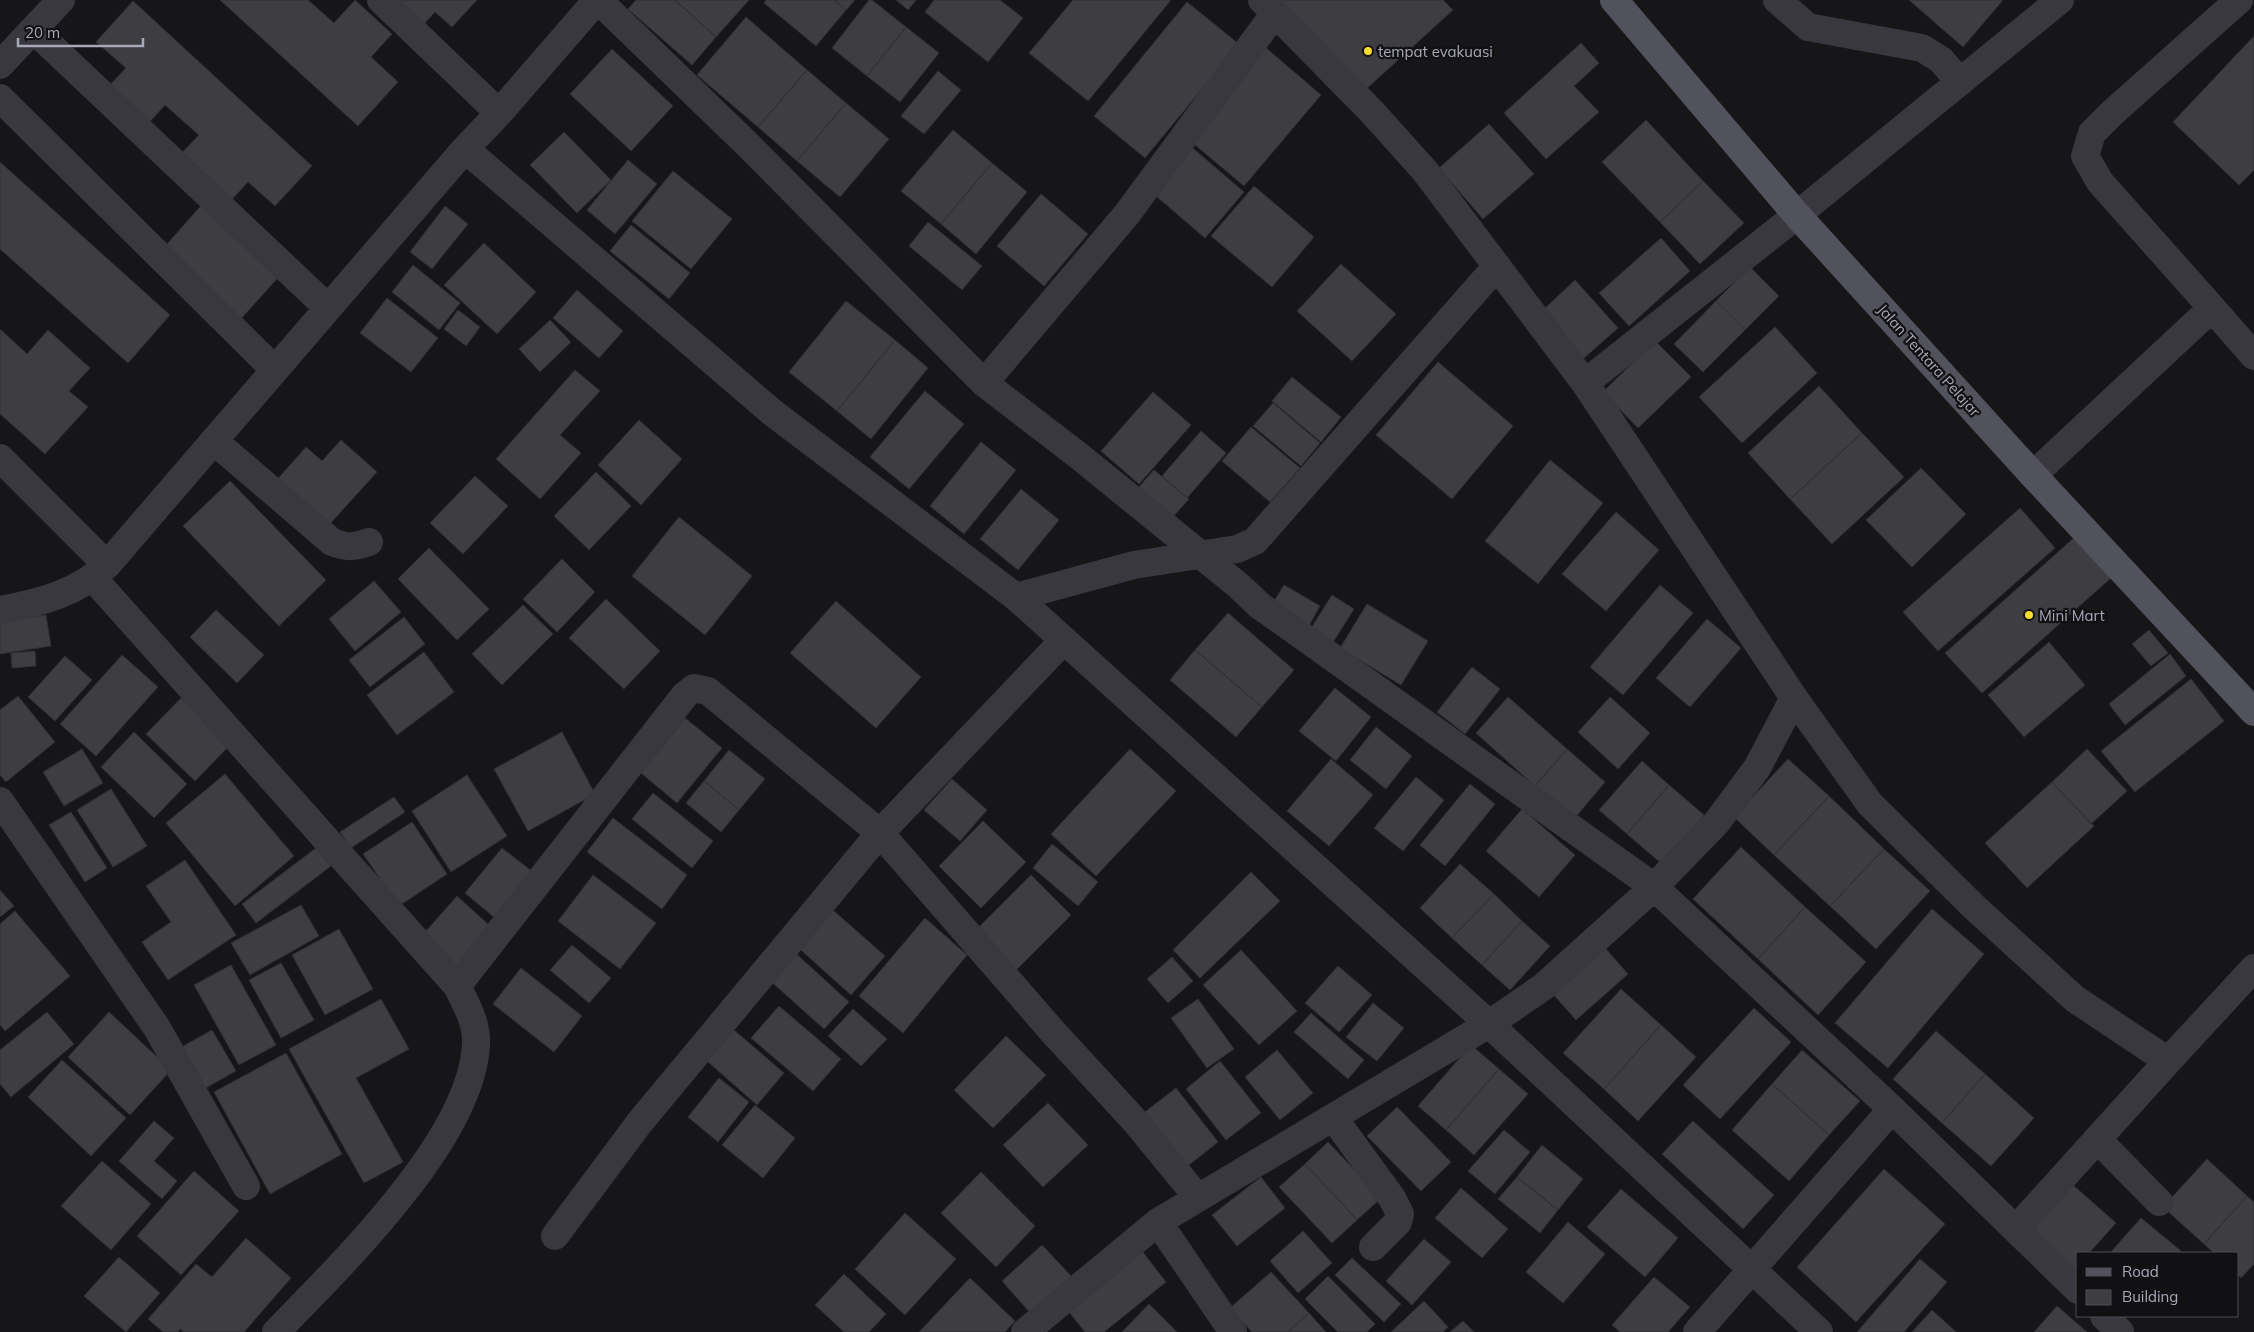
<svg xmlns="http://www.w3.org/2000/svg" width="2254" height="1332" font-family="Mulish,sans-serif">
  <rect width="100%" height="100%" fill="#161618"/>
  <path fill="#3d3d42" stroke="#303034" d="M220,0H308L334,23L355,0L392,34L371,57L398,82L358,126Z
    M392,0H477L452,27L435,12L421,27Z
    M636,0H675L716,37L692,65L628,9Z
    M675,0H749L716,37Z
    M766,0H834L846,10L816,46L764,3Z
    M834,0H855L846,10Z
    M869,0H872L906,27L867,76L832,48Z
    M896,0H916L908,10Z
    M934,0H1000L1023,18L988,62L925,12Z
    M1073,0H1171L1088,101L1029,53Z
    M1280,0H1443L1453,10L1364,91Z
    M1909,0H2003L1963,47Z
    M133,1L312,166L275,206L248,182L227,205L177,158L199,135L165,105L144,128L104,91L126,68L96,42Z
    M1187,2L1239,44L1145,158L1094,116Z
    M746,17L807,70L758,127L697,75Z
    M906,27L939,53L900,102L867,76Z
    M2254,36V170L2239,185L2173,122Z
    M1581,43L1599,63L1574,86L1599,112L1546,159L1504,113Z
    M1265,47L1321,95L1244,186L1187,138Z
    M612,49L673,106L631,151L570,94Z
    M807,70L846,103L797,161L758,127Z
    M938,71L961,90L924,134L901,116Z
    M846,103L889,139L840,197L797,161Z
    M1646,120L1703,181L1660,222L1602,162Z
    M1489,124L1534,174L1483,219L1439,168Z
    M953,130L992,163L941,224L901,191Z
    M564,132L611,180L577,213L530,165Z
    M1188,144L1244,192L1205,238L1149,190Z
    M628,160L657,184L615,234L587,210Z
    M0,162L170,315L128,363L0,249Z
    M992,163L1027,192L976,254L941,224Z
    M673,171L732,219L691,269L632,221Z
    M1703,181L1744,223L1700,264L1660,222Z
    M1254,186L1314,237L1272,287L1211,236Z
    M1041,194L1088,234L1044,286L997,246Z
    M206,200L284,271L238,322L160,252Z
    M445,206L468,224L432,269L410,252Z
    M928,222L982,266L962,290L909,246Z
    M631,225L690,273L669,299L610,251Z
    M1661,238L1690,271L1629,326L1599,293Z
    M484,243L536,292L497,334L444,285Z
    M1341,264L1396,314L1352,361L1297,311Z
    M413,265L460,303L439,330L392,292Z
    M1750,267L1779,296L1745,330L1716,301Z
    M1575,280L1618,328L1583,359L1541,312Z
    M577,290L623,331L599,358L553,318Z
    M387,298L438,338L411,372L360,333Z
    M846,301L895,340L837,411L789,372Z
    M1716,301L1745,330L1703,372L1674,344Z
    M458,310L480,327L466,346L444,329Z
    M550,320L571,342L540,372L519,349Z
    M1775,327L1817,373L1742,443L1699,397Z
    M0,329L27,354L48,330L90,368L69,391L88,407L45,454L0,414Z
    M895,340L928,368L871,439L837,411Z
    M1655,341L1691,377L1638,428L1603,392Z
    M1438,362L1513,426L1452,499L1376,435Z
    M575,370L600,391L560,435L581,453L540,499L496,459Z
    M1292,377L1341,417L1321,442L1272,401Z
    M1819,386L1862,433L1790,499L1748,453Z
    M925,391L964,424L909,489L870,457Z
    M1153,392L1191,425L1139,484L1101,451Z
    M1273,403L1320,443L1301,466L1253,426Z
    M639,420L682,459L641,505L598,465Z
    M1251,427L1300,468L1270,502L1222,461Z
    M1201,431L1226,453L1187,498L1162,476Z
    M1862,433L1904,477L1832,544L1790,499Z
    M341,440L377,472L327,527L275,482L306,447L322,461Z
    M981,442L1016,470L964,534L930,506Z
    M1550,460L1603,503L1538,584L1485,541Z
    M1921,468L1966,514L1912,567L1866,520Z
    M1154,470L1189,499L1173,517L1138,488Z
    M596,472L631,506L589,550L554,516Z
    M475,476L508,506L463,554L430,523Z
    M230,481L326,580L279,626L183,526Z
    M1021,489L1059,520L1018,570L980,539Z
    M2020,508L2055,548L1938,651L1903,612Z
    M1616,512L1659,550L1606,611L1562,574Z
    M679,517L752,576L705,635L632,576Z
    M2076,536L2112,577L1982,693L1945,653Z
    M429,548L489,609L457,640L398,579Z
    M562,559L595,592L557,632L523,599Z
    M374,581L401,612L355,651L329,619Z
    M1284,585L1320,606L1307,629L1270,608Z
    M1660,585L1693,613L1623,695L1590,667Z
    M1332,595L1354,609L1330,647L1308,633Z
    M606,599L660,651L624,689L569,638Z
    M836,601L921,677L876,728L790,653Z
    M1367,604L1428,641L1401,685L1340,648Z
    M523,605L553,634L502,685L472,654Z
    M216,610L264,655L237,683L190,637Z
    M1228,613L1294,670L1262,707L1195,650Z
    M46,615L51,646L0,654V622Z
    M404,617L425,644L370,687L349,660Z
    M1707,619L1741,648L1690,707L1656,678Z
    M2149,630L2168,653L2151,666L2132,644Z
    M2049,642L2085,685L2024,737L1988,695Z
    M1195,650L1262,707L1236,737L1170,680Z
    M35,651L36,666L12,668L11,653Z
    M424,652L454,692L397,735L367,695Z
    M2170,654L2186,676L2125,725L2109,704Z
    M122,655L158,687L96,756L60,724Z
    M65,656L92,680L55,721L28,697Z
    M1472,667L1500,689L1465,734L1437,712Z
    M2191,679L2224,721L2135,792L2101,751Z
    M1335,688L1371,717L1336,761L1299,731Z
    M18,696L55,742L6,782L0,775V710Z
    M1508,697L1567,749L1535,786L1476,733Z
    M1610,697L1650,733L1618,769L1578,732Z
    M181,698L230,745L195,781L146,734Z
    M685,718L722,748L677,803L641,773Z
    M1376,727L1412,756L1386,789L1350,760Z
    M134,732L187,784L154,818L101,767Z
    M562,732L595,794L528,831L494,769Z
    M82,749L103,783L64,806L43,772Z
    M1130,749L1176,791L1096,876L1051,834Z
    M1567,749L1605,782L1574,819L1535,786Z
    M2087,749L2127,791L2091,824L2052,782Z
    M729,750L765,779L739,810L704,781Z
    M1331,759L1373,795L1329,846L1287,811Z
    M1788,759L1829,796L1774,855L1734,817Z
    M1642,761L1669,785L1627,834L1599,810Z
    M225,774L294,856L235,906L166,823Z
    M467,775L507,836L451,872L412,811Z
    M1416,777L1444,800L1403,851L1374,828Z
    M952,779L987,810L960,841L924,810Z
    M704,781L739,810L721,832L686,803Z
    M2052,782L2094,826L2027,888L1985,843Z
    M1470,784L1495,804L1445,866L1420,845Z
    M1669,785L1704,815L1662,864L1627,834Z
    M111,789L147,846L113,867L77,810Z
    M653,793L713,841L692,868L632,819Z
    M1829,796L1884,849L1830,906L1774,855Z
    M394,797L405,812L351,848L340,832Z
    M1522,809L1575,855L1539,897L1486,851Z
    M71,812L107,868L85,882L49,825Z
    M613,818L687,875L662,909L587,852Z
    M983,821L1026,862L981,908L939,866Z
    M412,822L447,874L399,906L363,854Z
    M1052,844L1098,882L1078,906L1033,868Z
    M1741,847L1805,907L1758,959L1693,899Z
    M316,848L331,866L256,923L242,904Z
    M502,848L533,872L495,918L465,893Z
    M1884,849L1930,891L1876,949L1830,906Z
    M185,860L236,935L168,980L142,942L171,922L146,886Z
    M1460,864L1494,894L1452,938L1420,908Z
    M1251,872L1280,901L1200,978L1173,950Z
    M593,875L656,923L620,969L558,921Z
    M1031,875L1071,915L1013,973L973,933Z
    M0,890L14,906L0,917Z
    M1494,894L1522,921L1482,965L1452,938Z
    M457,896L490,926L453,969L419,939Z
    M826,904L885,956L851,995L792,942Z
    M301,905L319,936L250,975L231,943Z
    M1805,907L1866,962L1818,1015L1758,959Z
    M1932,909L1984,954L1888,1068L1835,1023Z
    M15,911L70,976L5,1031L0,1025V924Z
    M925,918L967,955L903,1033L859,996Z
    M1522,921L1550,946L1510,990L1482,965Z
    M339,929L373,989L325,1015L292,955Z
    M572,945L611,978L589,1003L550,970Z
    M1605,948L1628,974L1576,1020L1553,994Z
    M792,950L849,1002L824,1029L766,977Z
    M1241,950L1297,1011L1259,1045L1203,985Z
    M1172,957L1193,981L1168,1003L1147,979Z
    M281,963L314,1020L281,1038L249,980Z
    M231,965L276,1045L239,1065L194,985Z
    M1338,966L1372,995L1339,1032L1305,1003Z
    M521,968L582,1016L554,1052L493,1004Z
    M1621,989L1661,1025L1604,1089L1563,1053Z
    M381,999L409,1049L356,1078L403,1162L364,1183L289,1049Z
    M1198,999L1234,1049L1207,1068L1171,1018Z
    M1373,1003L1404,1028L1377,1061L1346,1037Z
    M779,1006L841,1059L813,1091L751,1038Z
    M1754,1008L1791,1042L1720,1119L1683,1085Z
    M853,1009L887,1039L861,1066L828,1036Z
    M47,1012L74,1044L11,1097L0,1084V1050Z
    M109,1012L171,1070L130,1115L68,1057Z
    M1311,1013L1364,1060L1348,1079L1294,1032Z
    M1661,1025L1696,1057L1638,1121L1604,1089Z
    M212,1030L236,1071L202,1090L180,1048Z
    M734,1030L784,1073L757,1105L707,1061Z
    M1936,1031L1985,1074L1942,1123L1893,1079Z
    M1006,1036L1046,1075L993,1128L954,1090Z
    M1471,1045L1499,1069L1446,1130L1418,1106Z
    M1277,1050L1313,1093L1280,1120L1245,1077Z
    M1802,1050L1860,1101L1829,1135L1772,1084Z
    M286,1053L342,1154L270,1194L214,1092Z
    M62,1060L126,1118L91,1156L28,1097Z
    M1220,1061L1261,1113L1226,1140L1186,1089Z
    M1499,1069L1528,1094L1474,1155L1446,1130Z
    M1985,1074L2034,1118L1991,1166L1942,1123Z
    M719,1078L749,1102L718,1142L688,1117Z
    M1772,1084L1829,1135L1789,1181L1732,1130Z
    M1176,1088L1218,1142L1184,1169L1141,1115Z
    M1048,1103L1088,1145L1043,1187L1003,1145Z
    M755,1105L795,1138L763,1178L722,1145Z
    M1397,1107L1451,1162L1421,1191L1367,1136Z
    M154,1121L174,1138L154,1161L177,1181L162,1199L119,1161Z
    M1693,1121L1774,1195L1743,1229L1662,1154Z
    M1504,1130L1530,1152L1495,1194L1468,1171Z
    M1328,1142L1381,1198L1357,1220L1305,1164Z
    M1542,1145L1583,1179L1558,1210L1517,1177Z
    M2207,1159L2247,1196L2204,1244L2163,1207Z
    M102,1161L151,1204L111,1250L61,1206Z
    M1305,1164L1357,1220L1332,1243L1279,1187Z
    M1884,1169L1945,1224L1856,1322L1797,1267Z
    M194,1171L239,1211L181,1275L137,1236Z
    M981,1172L1035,1226L996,1267L941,1213Z
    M1261,1177L1285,1208L1237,1246L1212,1215Z
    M1517,1177L1558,1210L1540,1233L1498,1199Z
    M2065,1178L2116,1223L2089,1253H2078V1266L2074,1270L2023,1226Z
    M1461,1188L1508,1229L1482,1258L1435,1218Z
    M1621,1189L1678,1238L1645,1277L1587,1227Z
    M2247,1196L2254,1202V1264L2241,1278L2238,1275V1253H2214L2204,1244Z
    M905,1213L956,1259L905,1315L855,1269Z
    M2141,1218L2181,1251L2179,1253H2110Z
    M1568,1222L1605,1254L1563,1303L1526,1272Z
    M1303,1231L1332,1263L1298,1293L1270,1261Z
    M246,1238L291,1278L244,1332H184L180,1329L178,1332H163L148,1319L196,1264L212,1277Z
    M1424,1239L1451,1262L1412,1305L1386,1281Z
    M1042,1245L1073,1278L1032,1315L1002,1281Z
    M1139,1247L1166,1282L1104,1332H1085L1065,1307Z
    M119,1257L160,1293L126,1332L84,1296Z
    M1352,1258L1401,1304L1384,1322L1335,1275Z
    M1920,1259L1947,1282L1904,1332H1857Z
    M1271,1272L1309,1313L1288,1332H1252L1230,1308Z
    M844,1274L886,1314L869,1332H844L815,1305Z
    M1328,1276L1375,1324L1367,1332H1338L1305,1299Z
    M1654,1277L1690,1307L1668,1332H1620L1612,1325Z
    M970,1278L1015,1321L1005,1332H919Z
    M1424,1301L1448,1327L1443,1332H1391Z
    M1149,1304L1177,1332H1122Z
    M2057,1306L2087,1332H2034Z
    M1932,1310L1956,1332H1912Z
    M1309,1313L1326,1332H1288Z
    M1463,1321L1474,1332H1450Z"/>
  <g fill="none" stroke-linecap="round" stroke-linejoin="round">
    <path stroke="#39383f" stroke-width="28" d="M381,0L499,113
      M598,0L750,147L984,383L1079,456L1239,586L1259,605L1654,887L1892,1109L2078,1290
      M1262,0L1373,113L1425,171L1585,383L1794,698L1870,804L1973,906L2075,999L2168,1061L2254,968
      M1777,0L1808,27L1922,48L1941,60L1960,82
      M34,30L328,308
      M0,65L61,0
      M0,98L275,370
      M465,149L773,413L1016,597L1489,1024L1819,1332
      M2212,308L2100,182L2085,156L2092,133L2112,113L2239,0
      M984,383L1127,214L1275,13
      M1585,383L1797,215L2060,0
      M214,441L332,542C347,548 355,547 369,542
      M0,458L107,565
      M2033,475L2212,308L2254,356
      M93,578L457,986C466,1004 477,1023 476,1043C473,1138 340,1266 276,1332
      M1016,597L1134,565L1237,549L1255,541L1497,266
      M0,610C39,603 78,593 107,565L465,149L499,113L597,0
      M0,801L157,1028L246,1186
      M457,986L685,695L694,688L708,691L880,833L1053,1032L1135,1121L1198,1198
      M1333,1117L1392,1198L1400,1214L1398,1222L1373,1247
      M2097,1139L2159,1202
      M1158,1222L1233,1332
      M2016,1229L2168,1061
      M555,1236L640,1122L880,833L1064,640
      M2104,1316L2120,1332
      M1025,1332L1158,1222L1489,1024L1543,987L1654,887L1717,822L1757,768L1794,698
      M1697,1332L1892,1109"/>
    <path stroke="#52525c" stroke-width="28" d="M1614,0L1797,215L2033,475L2254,712"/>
  </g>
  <g fill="#fbde2b" stroke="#111113" stroke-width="2">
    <circle cx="1368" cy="51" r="5"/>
    <circle cx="2029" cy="615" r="5"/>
  </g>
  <g text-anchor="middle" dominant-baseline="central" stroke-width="4.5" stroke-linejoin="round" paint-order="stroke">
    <g font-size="15" fill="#a7a9b8" stroke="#111113" text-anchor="start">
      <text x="1378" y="51">tempat evakuasi</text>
      <text x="2039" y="615">Mini Mart</text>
    </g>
    <g font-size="15" fill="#a7a9b8" stroke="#111113">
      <text transform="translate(1929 360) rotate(48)">Jalan Tentara Pelajar</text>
    </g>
  </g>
  <rect x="2076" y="1252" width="162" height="65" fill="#111113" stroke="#4d4e55"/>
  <rect x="2086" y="1268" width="25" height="8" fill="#52525c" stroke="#4d4e55"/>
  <text x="2122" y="1277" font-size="15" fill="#a7a9b8">Road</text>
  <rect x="2086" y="1290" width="25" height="15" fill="#3d3d42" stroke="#4d4e55"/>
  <text x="2122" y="1302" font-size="15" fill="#a7a9b8">Building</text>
  <path d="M18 38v8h125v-8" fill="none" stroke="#a7a9b8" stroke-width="2.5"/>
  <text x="25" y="38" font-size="15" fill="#a7a9b8" stroke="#111113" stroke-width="4" paint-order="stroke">20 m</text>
</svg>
